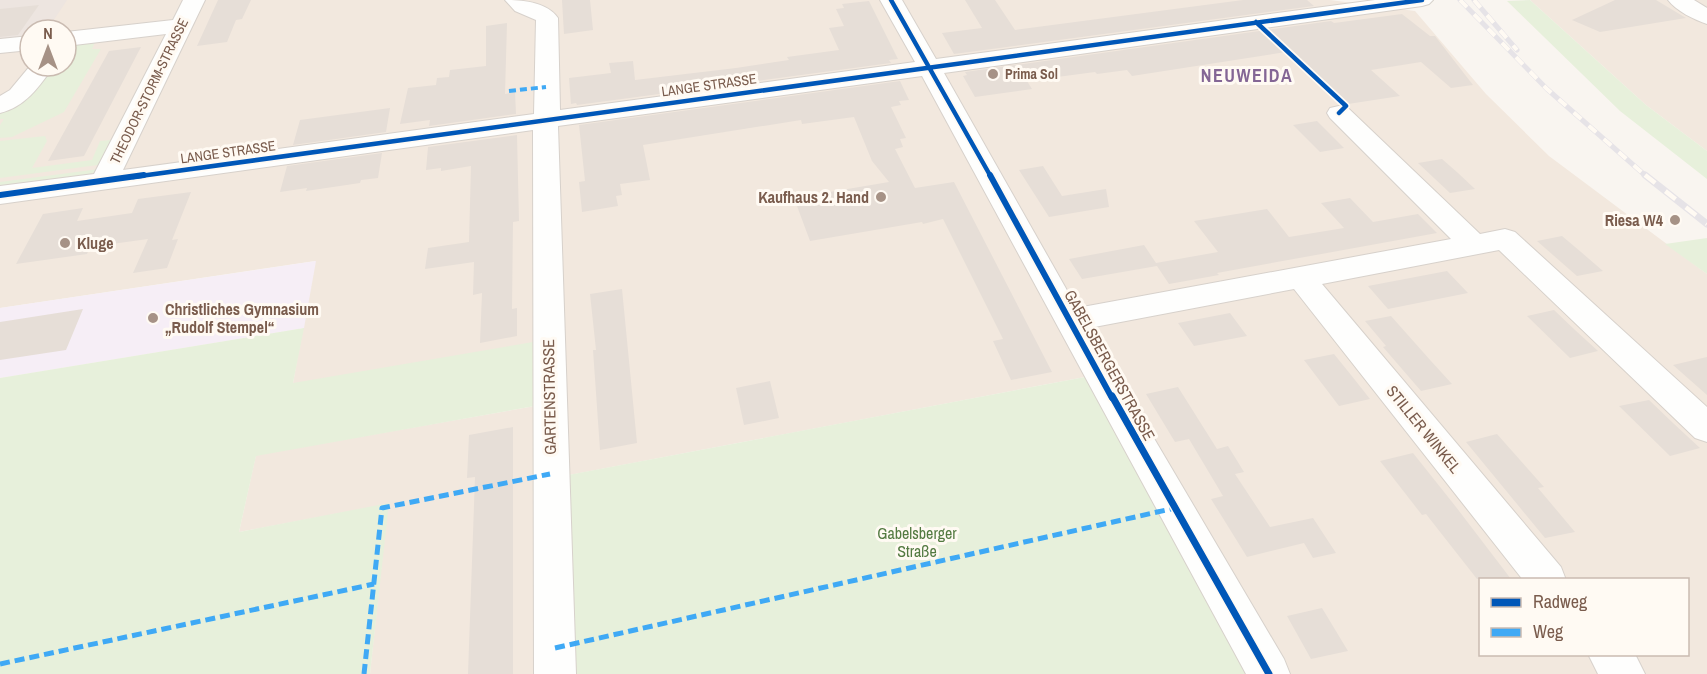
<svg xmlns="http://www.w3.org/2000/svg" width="1707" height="674" font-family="'Archivo Narrow',sans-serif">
  <rect width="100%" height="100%" fill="#f9f5f0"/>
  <path fill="#f2e8de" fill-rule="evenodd" d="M0,0H1330L1415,11L1486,94L1549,156L1707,274V674H1247L1085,377L564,476L571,674H370L388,504L239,532L256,455L535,406L293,383L315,261L0,308ZM30,30H66V66H30ZM1480,580H1688V654H1480Z
    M1530,0H1707V151L1646,105Z"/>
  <path fill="#ede5e0" d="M0,0H67L47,30H30V39L0,42Z"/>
  <path fill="#f6eef6" d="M316,261L304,328L0,378V308Z"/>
  <path fill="#e7f0db" d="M1530,0L1646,105L1707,151V179L1620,111L1507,1Z
    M95,42L92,49H101L64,112L12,137L0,138V125L4,119H0V110L48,66H66V47L74,43Z
    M45,136L47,141L32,168L92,160L100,141L111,140L98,165L0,178V141Z
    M99,169L89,176L0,188V182Z
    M1707,238V274L1665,244Z
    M304,328L293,383L533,342L535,406L256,456L239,532L389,503L370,674H0V378Z
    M1085,377L1247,674H571L563,476Z"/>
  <path fill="#e6ded7" d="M218,0H251L242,19L236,20L227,42L197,46Z
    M562,0H590L593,30L564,34Z
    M965,0H995L1015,30L1243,0H1307L1314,6L954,54L942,33L982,28Z
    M1615,0H1656L1686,18L1600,32L1572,20Z
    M869,1L898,59L889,60L891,63L577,105L576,103L571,104L569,78L611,73L609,63L633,61L635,80L736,68L789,60L787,57L839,50L829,28L844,26L836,9L844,8L842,4Z
    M39,5L18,35L0,37V9Z
    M1402,14L1430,36H1435L1473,85L1451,88L1421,62L1371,70L1400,96L1348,104L1292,51L1132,76L1127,70L1097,74L1095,72L1027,81L1032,89L975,97L963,76L967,75L965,72L1331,21L1334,23Z
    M507,23L505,94L515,92L516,114L429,126L430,120L400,124L408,88L436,85L437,78L449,77L450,70L486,66V26Z
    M141,47L84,156L48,161L109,51Z
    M900,81L909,100L899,101L901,105L891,107L906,138L900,139L903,147L895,149L915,188L954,182L1052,372L1011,380L993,341L1003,339L943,219L923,224L922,222L810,241L794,198L889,182L872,161L854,117L802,124L801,120L643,145L650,180L620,184L622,195L616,196L618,206L582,212L579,182L585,181L579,125Z
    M390,108L386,132L293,145L300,120Z
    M1317,121L1344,148L1320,152L1293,125Z
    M517,135L519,221L513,222L512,309L517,308V336L480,343L482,293L473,295L474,262L425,269L428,248L469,242L471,166L441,171V168L426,170L428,147Z
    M382,153L378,178L361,180L360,183L306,191L307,188L280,192L287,166Z
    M1442,159L1458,173L1475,189L1450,193L1418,163Z
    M1043,166L1062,196L1106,189L1109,207L1049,217L1019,170Z
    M191,192L172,240L178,239L167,268L133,273L148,239L90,247L87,254L16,264L43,214L83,208L77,221L132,213L138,199Z
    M1350,198L1373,222L1418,214L1437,233L1217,273L1219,275L1169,284L1157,266L1082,279L1069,259L1144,245L1156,263L1218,252L1194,221L1267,209L1289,237L1344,228L1321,203Z
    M1562,236L1581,252L1603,271L1577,276L1537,241Z
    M1447,271L1468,293L1388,309L1368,286Z
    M622,289L637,443L600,450L593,350H596L590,294Z
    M83,309L66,350L0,360V322Z
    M1554,310L1575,330L1598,351L1570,358L1527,316Z
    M1230,313L1247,336L1194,346L1178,323Z
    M1391,316L1431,361L1452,384L1421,391L1383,347L1386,346L1365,321Z
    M1334,354L1351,375L1370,399L1339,406L1304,360Z
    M1707,357V395L1673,365Z
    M770,381L779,418L744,425L736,388Z
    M1178,387L1217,449L1228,446L1244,472L1235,474L1270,527L1313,518L1336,553L1313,558L1304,543L1247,557L1211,499L1223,496L1189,439L1175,442L1146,394Z
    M1649,400L1673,423L1700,448L1670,456L1619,406Z
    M513,427V674H468L475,477L467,478L469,435Z
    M1497,434L1544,487L1538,488L1575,532L1545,538L1466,442Z
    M1413,453L1456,507L1511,579H1477L1426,514L1422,515L1380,461Z
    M1322,608L1348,651L1311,659L1287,616Z"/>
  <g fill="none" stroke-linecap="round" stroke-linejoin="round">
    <g stroke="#d7d1cb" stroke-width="2">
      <path id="minor" d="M183,0H205L123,170L534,114L536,20L515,11L505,0C523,0 547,2 558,18L560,110L915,62L880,0H902L936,59L1375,0H1433L1429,4L1422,6L944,73L1077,308L1451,239L1330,118L1327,113L1330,108L1339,106L1348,108L1480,234L1505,229L1515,232L1707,407V442L1695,438L1499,250L1322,284L1561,567L1566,580H1523L1294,289L1089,328L1284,659L1290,674H1246L922,76L558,126L576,674H534L533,130L0,204V186L94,174L166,34L66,46V32L173,20Z
        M1668,0H1694L1707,8V24C1695,20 1676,11 1668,0Z
        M30,36V50L0,53V39Z
        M30,66H54C39,87 25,107 0,113V96L10,90Z
        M1588,654H1635L1645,674H1598Z"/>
    </g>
    <use href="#minor" fill="#fefefd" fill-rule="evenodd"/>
    <g stroke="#e6e3e7" stroke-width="5">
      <path id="rail-far1" d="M1460,0L1547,89L1647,177
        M1474,0L1517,50"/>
    </g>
    <g stroke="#e6e3e7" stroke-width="7">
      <path id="rail" d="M1645,175L1707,224"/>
    </g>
    <use href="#rail-far1" stroke="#fffaf3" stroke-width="4" stroke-dasharray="10" stroke-linecap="butt"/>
    <use href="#rail" stroke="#fffaf3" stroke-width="4.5" stroke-dasharray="13" stroke-linecap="butt"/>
    <path stroke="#3fa9f5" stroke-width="4" stroke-dasharray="7 4" stroke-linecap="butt" d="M509,91L546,87"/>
    <path stroke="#3fa9f5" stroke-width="5" stroke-dasharray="10 5" stroke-linecap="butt" d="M555,648L1175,508
      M0,664L374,584
      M364,674L382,508L550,474"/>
    <g stroke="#fffaf3" stroke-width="8">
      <path id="cycleway-far2" d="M891,0L991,177
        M1256,22L1346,106L1339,113
        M133,177L1422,0"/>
    </g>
    <g stroke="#fffaf3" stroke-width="10">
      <path id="cycleway-far1" d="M990,175L1112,398
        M0,195L144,175"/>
    </g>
    <g stroke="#fffaf3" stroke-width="10">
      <path id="cycleway" d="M1112,396L1269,674"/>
    </g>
    <use href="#cycleway-far2" stroke="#0057b8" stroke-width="4.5"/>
    <use href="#cycleway-far1" stroke="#0057b8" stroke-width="6"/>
    <use href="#cycleway" stroke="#0057b8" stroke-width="7"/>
  </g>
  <g fill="#a69286" stroke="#fffaf3" stroke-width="2">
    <circle cx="993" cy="74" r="6"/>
    <circle cx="881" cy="197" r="6"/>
    <circle cx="1675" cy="220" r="6"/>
    <circle cx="65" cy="243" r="6"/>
    <circle cx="153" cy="318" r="6"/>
  </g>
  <g text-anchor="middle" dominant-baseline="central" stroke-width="6" stroke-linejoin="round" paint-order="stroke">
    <g font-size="14" font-weight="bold" fill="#7a5c4d" stroke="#fffaf3" text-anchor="start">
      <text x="1005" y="74">Prima Sol</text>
    </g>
    <g font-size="14" fill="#7a5c4d" stroke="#fffaf3">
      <text transform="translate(709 85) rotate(-8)">LANGE STRASSE</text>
      <text transform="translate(149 91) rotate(-64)">THEODOR-STORM-STRASSE</text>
      <text transform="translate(228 152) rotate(-8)">LANGE STRASSE</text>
    </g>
    <g font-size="16" font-weight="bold" fill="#7a5c4d" stroke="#fffaf3" text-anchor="end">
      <text x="869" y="197">Kaufhaus 2. Hand</text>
      <text x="1663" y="220">Riesa W4</text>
      <text x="77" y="243" text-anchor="start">Kluge</text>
      <text x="165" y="309" text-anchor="start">Christliches Gymnasium<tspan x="165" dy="18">„Rudolf Stempel“</tspan></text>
    </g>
    <g font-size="16" fill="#7a5c4d" stroke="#fffaf3">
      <text transform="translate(1110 365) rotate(61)">GABELSBERGERSTRASSE</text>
      <text transform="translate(549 397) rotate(-91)">GARTENSTRASSE</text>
      <text transform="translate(1424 429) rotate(51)">STILLER WINKEL</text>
    </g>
    <g font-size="16" fill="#537a41" stroke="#fffaf3">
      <text x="917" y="533">Gabelsberger<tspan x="917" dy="18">Straße</tspan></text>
    </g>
    <g font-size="18" font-weight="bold" letter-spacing="1.5" fill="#846695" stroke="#fffaf3">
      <text x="1247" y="75">NEUWEIDA</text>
    </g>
  </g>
  <rect x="1479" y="578" width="210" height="78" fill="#fffaf3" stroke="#cabbb1" stroke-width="1.5"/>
  <rect x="1491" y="598" width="30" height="9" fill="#0057b8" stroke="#cabbb1" stroke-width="1.5"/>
  <text x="1533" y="608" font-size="18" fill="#7a5c4d">Radweg</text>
  <rect x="1491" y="628" width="30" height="9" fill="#3fa9f5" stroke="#cabbb1" stroke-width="1.5"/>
  <text x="1533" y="638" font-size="18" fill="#7a5c4d">Weg</text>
  <g transform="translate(48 48)"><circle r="28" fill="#fffaf3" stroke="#cabbb1" stroke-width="1.5"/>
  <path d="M0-4.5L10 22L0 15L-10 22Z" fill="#a69286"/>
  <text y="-9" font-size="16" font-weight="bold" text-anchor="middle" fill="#7a5c4d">N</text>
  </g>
</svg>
